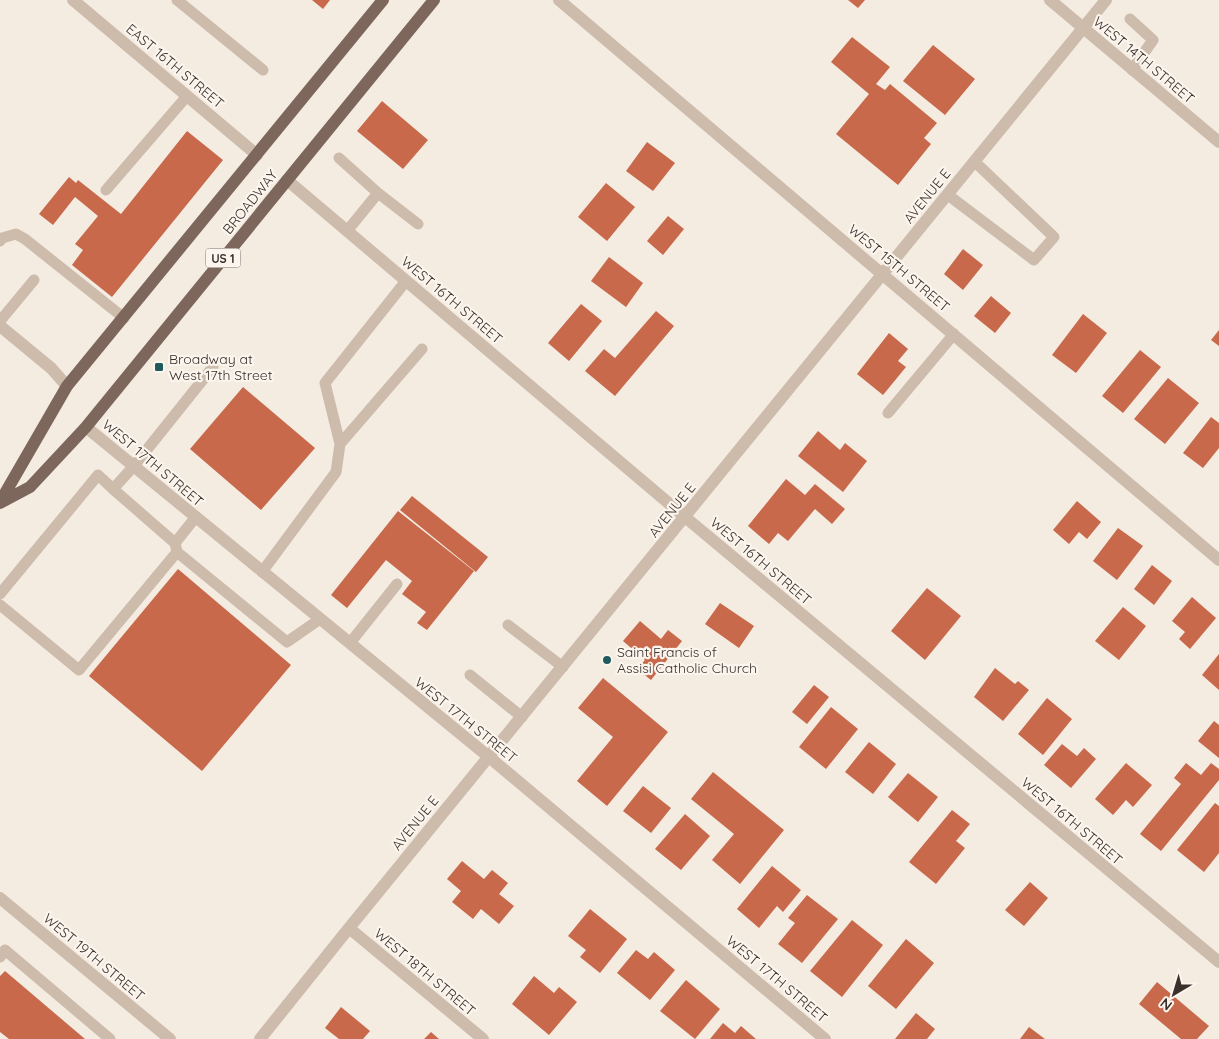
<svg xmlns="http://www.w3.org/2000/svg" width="1219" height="1039" font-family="Quicksand,sans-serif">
  <rect width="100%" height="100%" fill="#f4ebe1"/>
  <path fill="#c8694b" d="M312,0H330L323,9Z
    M848,0H865L858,8Z
    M852,37L890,67L876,84L885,90L890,84L937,123L924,138L931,144L898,185L836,134L869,94L831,62Z
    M933,45L975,79L945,115L903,81Z
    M382,101L428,140L403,169L357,131Z
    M187,131L223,160L112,297L72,265L83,250L75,244L98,216L75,197L53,225L39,214L69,177L76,183L78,180L121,214Z
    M647,142L675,163L653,191L626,171Z
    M606,183L635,207L607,241L578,217Z
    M668,216L684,229L663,255L647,241Z
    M963,249L983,265L963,290L944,274Z
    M609,257L643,283L626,307L591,281Z
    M991,296L1011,313L995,333L974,316Z
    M581,304L602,321L569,361L548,343Z
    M656,311L674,326L615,396L585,371L604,349L615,358Z
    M1083,314L1107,333L1076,373L1052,355Z
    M1219,330V346L1211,340Z
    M889,333L908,349L898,361L906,367L883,395L857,374Z
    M1140,350L1161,367L1123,413L1102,396Z
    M1168,378L1199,403L1165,444L1134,419Z
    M243,387L315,448L261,510L190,449Z
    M1211,417L1219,423V448L1203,468L1183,453Z
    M818,431L840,450L845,443L867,461L843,492L798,456Z
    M786,479L805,495L815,484L845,509L832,524L815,509L788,541L778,533L769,544L748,526Z
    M412,496L488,557L476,572L400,510Z
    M1077,501L1101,522L1087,539L1079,532L1069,544L1053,530Z
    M398,511L474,571L427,630L417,623L426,612L402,594L412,581L386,560L347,608L331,595Z
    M1118,528L1143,546L1117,580L1093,561Z
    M1152,565L1172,581L1154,605L1134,589Z
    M178,569L291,665L202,771L89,676Z
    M927,588L961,616L925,660L891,631Z
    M1192,597L1216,618L1190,649L1179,639L1185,632L1172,621Z
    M720,603L754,626L739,648L705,624Z
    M1123,607L1146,626L1119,660L1095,641Z
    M640,621L661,639L668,630L682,641L651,680L637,669L645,660L623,641Z
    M1219,654V690L1202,675Z
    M995,668L1015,684L1018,681L1029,690L1003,721L974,697Z
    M603,678L668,732L607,806L577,781L613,737L578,708Z
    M814,685L829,697L807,724L792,712Z
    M1047,698L1072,719L1043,755L1018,734Z
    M831,707L858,729L826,769L799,747Z
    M1214,721L1219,725V758L1198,741Z
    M869,742L896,764L873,794L845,772Z
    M1062,744L1077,756L1084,748L1096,759L1071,788L1044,765Z
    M1126,763L1152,785L1133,807L1126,800L1113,815L1095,799Z
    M1186,763L1201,775L1211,763L1219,769V780L1161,851L1140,834L1181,784L1174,778Z
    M713,772L784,830L740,884L712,860L734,834L691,799Z
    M908,773L938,797L918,822L888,797Z
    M643,786L671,808L651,833L623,811Z
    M1215,803L1219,806V853L1204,872L1177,850Z
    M952,810L970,824L956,841L965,848L936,884L909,862Z
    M685,814L710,836L681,870L655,849Z
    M462,861L484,879L492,870L508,883L499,894L514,906L499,924L481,909L473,919L452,902L461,891L447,879Z
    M772,866L801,890L783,912L777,906L759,928L737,909Z
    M1030,882L1048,898L1024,926L1005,910Z
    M807,895L838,919L802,963L778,944L795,923L788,918Z
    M590,909L627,939L600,973L580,957L586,950L568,936Z
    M852,920L883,945L842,997L810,971Z
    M906,939L934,963L896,1009L868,986Z
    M636,950L648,959L654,952L675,970L650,1000L617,973Z
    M5,971L85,1039H9L0,1032V976Z
    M534,976L554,993L559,987L577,1002L549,1035L512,1004Z
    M686,980L720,1009L695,1039L660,1011Z
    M1157,982L1209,1026L1197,1039H1181L1139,1004Z
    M341,1007L370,1031L363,1039H339L325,1028Z
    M916,1013L935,1029L927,1039H895Z
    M723,1023L735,1033L741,1026L756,1039H710Z
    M1029,1027L1045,1039H1020Z
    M431,1032L439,1039H424Z"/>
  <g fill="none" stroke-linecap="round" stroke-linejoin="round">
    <path stroke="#cdbbac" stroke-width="11" d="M177,0L263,70
      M1130,19L1153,40L1132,70
      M339,158L378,193L418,224
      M106,190L187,96
      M948,195L1034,260L1054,237L975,162
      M347,231L378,193
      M0,241L2,238L16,234L25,239L124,318
      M0,321L34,280
      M888,413L954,334
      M340,444L325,383L406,281
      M113,489L175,543
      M177,552L287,642L320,619
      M262,572L336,472L340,444L422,349
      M0,594L98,475L113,489L133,467L213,367
      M0,605L79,670L177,552L175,543L195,518
      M508,625L563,667
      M350,643L397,584
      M470,675L522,717
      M0,957L5,950L110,1039"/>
    <path stroke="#cdbbac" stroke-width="12" d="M73,0L257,155
      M559,0L1219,560
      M1050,0L1219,142
      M287,180L685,517L1219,962
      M0,326L51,368L67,386
      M86,427L489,757L825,1039
      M0,898L170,1039
      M349,928L483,1039
      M260,1039L349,928L1106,0"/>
    <path stroke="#7d675c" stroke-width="12" d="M0,502L67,386L383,0
      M0,503L30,487L86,427L434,0"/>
  </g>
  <g fill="#1f5a5e" stroke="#fbf5ee" stroke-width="2">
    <rect x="154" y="362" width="10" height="10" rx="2.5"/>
    <circle cx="607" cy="660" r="5"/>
  </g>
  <g text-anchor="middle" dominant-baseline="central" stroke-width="4.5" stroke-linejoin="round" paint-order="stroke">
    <rect fill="#fbf5ee" stroke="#756b66" stroke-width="1" x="205.5" y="248.5" width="35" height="19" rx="4"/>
    <g font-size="12" font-weight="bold" fill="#3b302b">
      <text x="223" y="258">US 1</text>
    </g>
    <g font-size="14" fill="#3b302b" stroke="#fbf5ee">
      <text transform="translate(1144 60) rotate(40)">WEST 14TH STREET</text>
      <text transform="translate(175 66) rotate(40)">EAST 16TH STREET</text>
      <text transform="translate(927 196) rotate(-51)">AVENUE E</text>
      <text transform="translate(250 202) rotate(-51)">BROADWAY</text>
      <text transform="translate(899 268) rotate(40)">WEST 15TH STREET</text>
      <text transform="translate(452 300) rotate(40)">WEST 16TH STREET</text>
      <text transform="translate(153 463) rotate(40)">WEST 17TH STREET</text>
      <text transform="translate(672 510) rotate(-51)">AVENUE E</text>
      <text transform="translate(761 561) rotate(40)">WEST 16TH STREET</text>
      <text transform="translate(466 720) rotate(39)">WEST 17TH STREET</text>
      <text transform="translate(1072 821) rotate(40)">WEST 16TH STREET</text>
      <text transform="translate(415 823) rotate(-51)">AVENUE E</text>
      <text transform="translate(94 957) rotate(40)">WEST 19TH STREET</text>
      <text transform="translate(425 972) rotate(40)">WEST 18TH STREET</text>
      <text transform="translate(777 979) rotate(40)">WEST 17TH STREET</text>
    </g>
    <g font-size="14" fill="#3b302b" stroke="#fbf5ee" text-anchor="start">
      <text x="169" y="359">Broadway at<tspan x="169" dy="16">West 17th Street</tspan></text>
      <text x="617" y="652">Saint Francis of<tspan x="617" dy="16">Assisi Catholic Church</tspan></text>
    </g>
  </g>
  <g transform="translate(1174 994) rotate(218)" stroke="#fbf5ee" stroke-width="4" paint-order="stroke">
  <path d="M0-4L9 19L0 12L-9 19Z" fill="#3b302b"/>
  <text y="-8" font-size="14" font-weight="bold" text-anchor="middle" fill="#3b302b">N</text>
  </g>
</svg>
